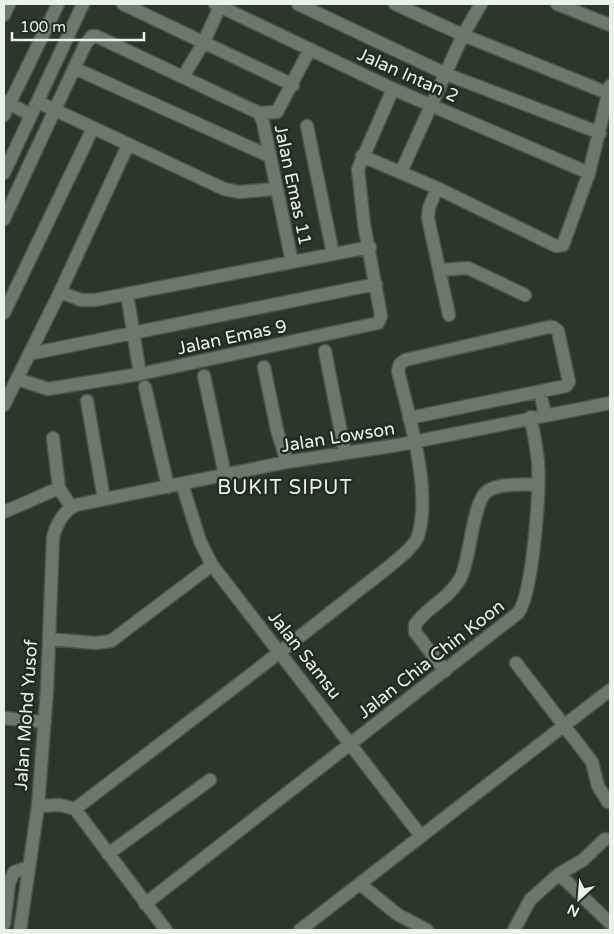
<svg xmlns="http://www.w3.org/2000/svg" width="614" height="934" font-family="'Varela Round',sans-serif">
  <rect width="100%" height="100%" fill="#2c362b"/>
  <g fill="none" stroke-linecap="round" stroke-linejoin="round">
    <g stroke="#4c554c" stroke-width="15">
      <path id="minor" d="M123,4L293,85
        M215,4L393,89L589,173
        M298,4L446,74L600,133
        M395,4L463,35L610,94
        M557,4L610,25
        M4,15L9,4
        M74,68L269,156
        M183,77L204,42L220,6
        M4,101L31,115
        M38,102L224,189L239,192L275,189
        M259,113L277,112L310,49
        M4,115L58,4
        M307,126L333,254
        M362,156L437,188L556,246L563,245L589,173L610,86
        M401,172L463,35L481,4
        M4,173L83,4
        M437,188L429,208L428,218L449,315
        M4,219L85,45L92,36H96L259,113L263,122L292,262
        M440,270L468,268L525,295
        M60,292L81,300H95L370,247
        M127,294L140,374
        M4,313L93,128
        M325,351L345,453
        M29,354L376,284
        M264,367L277,430L287,462
        M204,376L225,475
        M17,379L48,389L140,374L378,323L381,316L364,224L358,169L393,89
        M145,387L168,487
        M540,391L545,415
        M87,401L104,499
        M4,405L60,292L128,145
        M53,438L59,488L71,507
        M182,484L200,541L212,565L421,836
        M4,512L59,488
        M49,639L96,643L111,641L212,565
        M516,663L592,762L598,786L608,802
        M445,671L415,632V625C424,609 448,600 460,579C471,560 472,498 489,490C502,483 523,485 538,484
        M4,718L45,722
        M38,806L60,805L75,809L166,930
        M75,809C168,738 262,667 354,594C368,582 414,551 418,536C432,491 409,416 398,371L400,364L405,360L549,327H553L558,331L569,382L566,386L409,418
        M108,854L210,780
        M559,874L610,923
        M360,884L397,914L427,930
        M145,904L518,613C533,594 540,490 538,463C537,448 533,432 531,417
        M4,924L9,883L14,872L29,867
        M20,930L38,806L47,690L53,537C57,523 63,511 76,505L287,462L398,445L610,403
        M300,930L610,690
        M514,930L530,900L559,874L583,860L605,839"/>
    </g>
    <use href="#minor" stroke="#6d786c" stroke-width="12"/>
  </g>
  <g text-anchor="middle" dominant-baseline="central" stroke-width="5" stroke-linejoin="round" paint-order="stroke">
    <g font-size="18" fill="#eaf1ea" stroke="#222c22">
      <text transform="translate(408 75) rotate(24)">Jalan Intan 2</text>
      <text transform="translate(293 185) rotate(78)">Jalan Emas 11</text>
      <text transform="translate(232 337) rotate(-12)">Jalan Emas 9</text>
      <text transform="translate(338 437) rotate(-9)">Jalan Lowson</text>
      <text transform="translate(305 655) rotate(52)">Jalan Samsu</text>
      <text transform="translate(431 659) rotate(-38)">Jalan Chia Chin Koon</text>
      <text transform="translate(26 715) rotate(-86)">Jalan Mohd Yusof</text>
    </g>
    <g font-size="20" letter-spacing="1" fill="#eaf1ea" stroke="#222c22">
      <text x="285" y="488">BUKIT SIPUT</text>
    </g>
  </g>
  <rect width="614" height="934" fill="none" stroke="#eaf1ea" stroke-width="10"/>
  <g transform="translate(579 899) rotate(206)" stroke="#222c22" stroke-width="4" paint-order="stroke">
  <path d="M0-4L9 19L0 12L-9 19Z" fill="#eaf1ea"/>
  <text y="-8" font-size="14" font-weight="bold" text-anchor="middle" fill="#eaf1ea">N</text>
  </g>
  <path d="M12 32v8h132v-8" fill="none" stroke="#eaf1ea" stroke-width="2.5"/>
  <text x="20" y="32" font-size="15" fill="#eaf1ea" stroke="#222c22" stroke-width="4" paint-order="stroke">100 m</text>
</svg>
